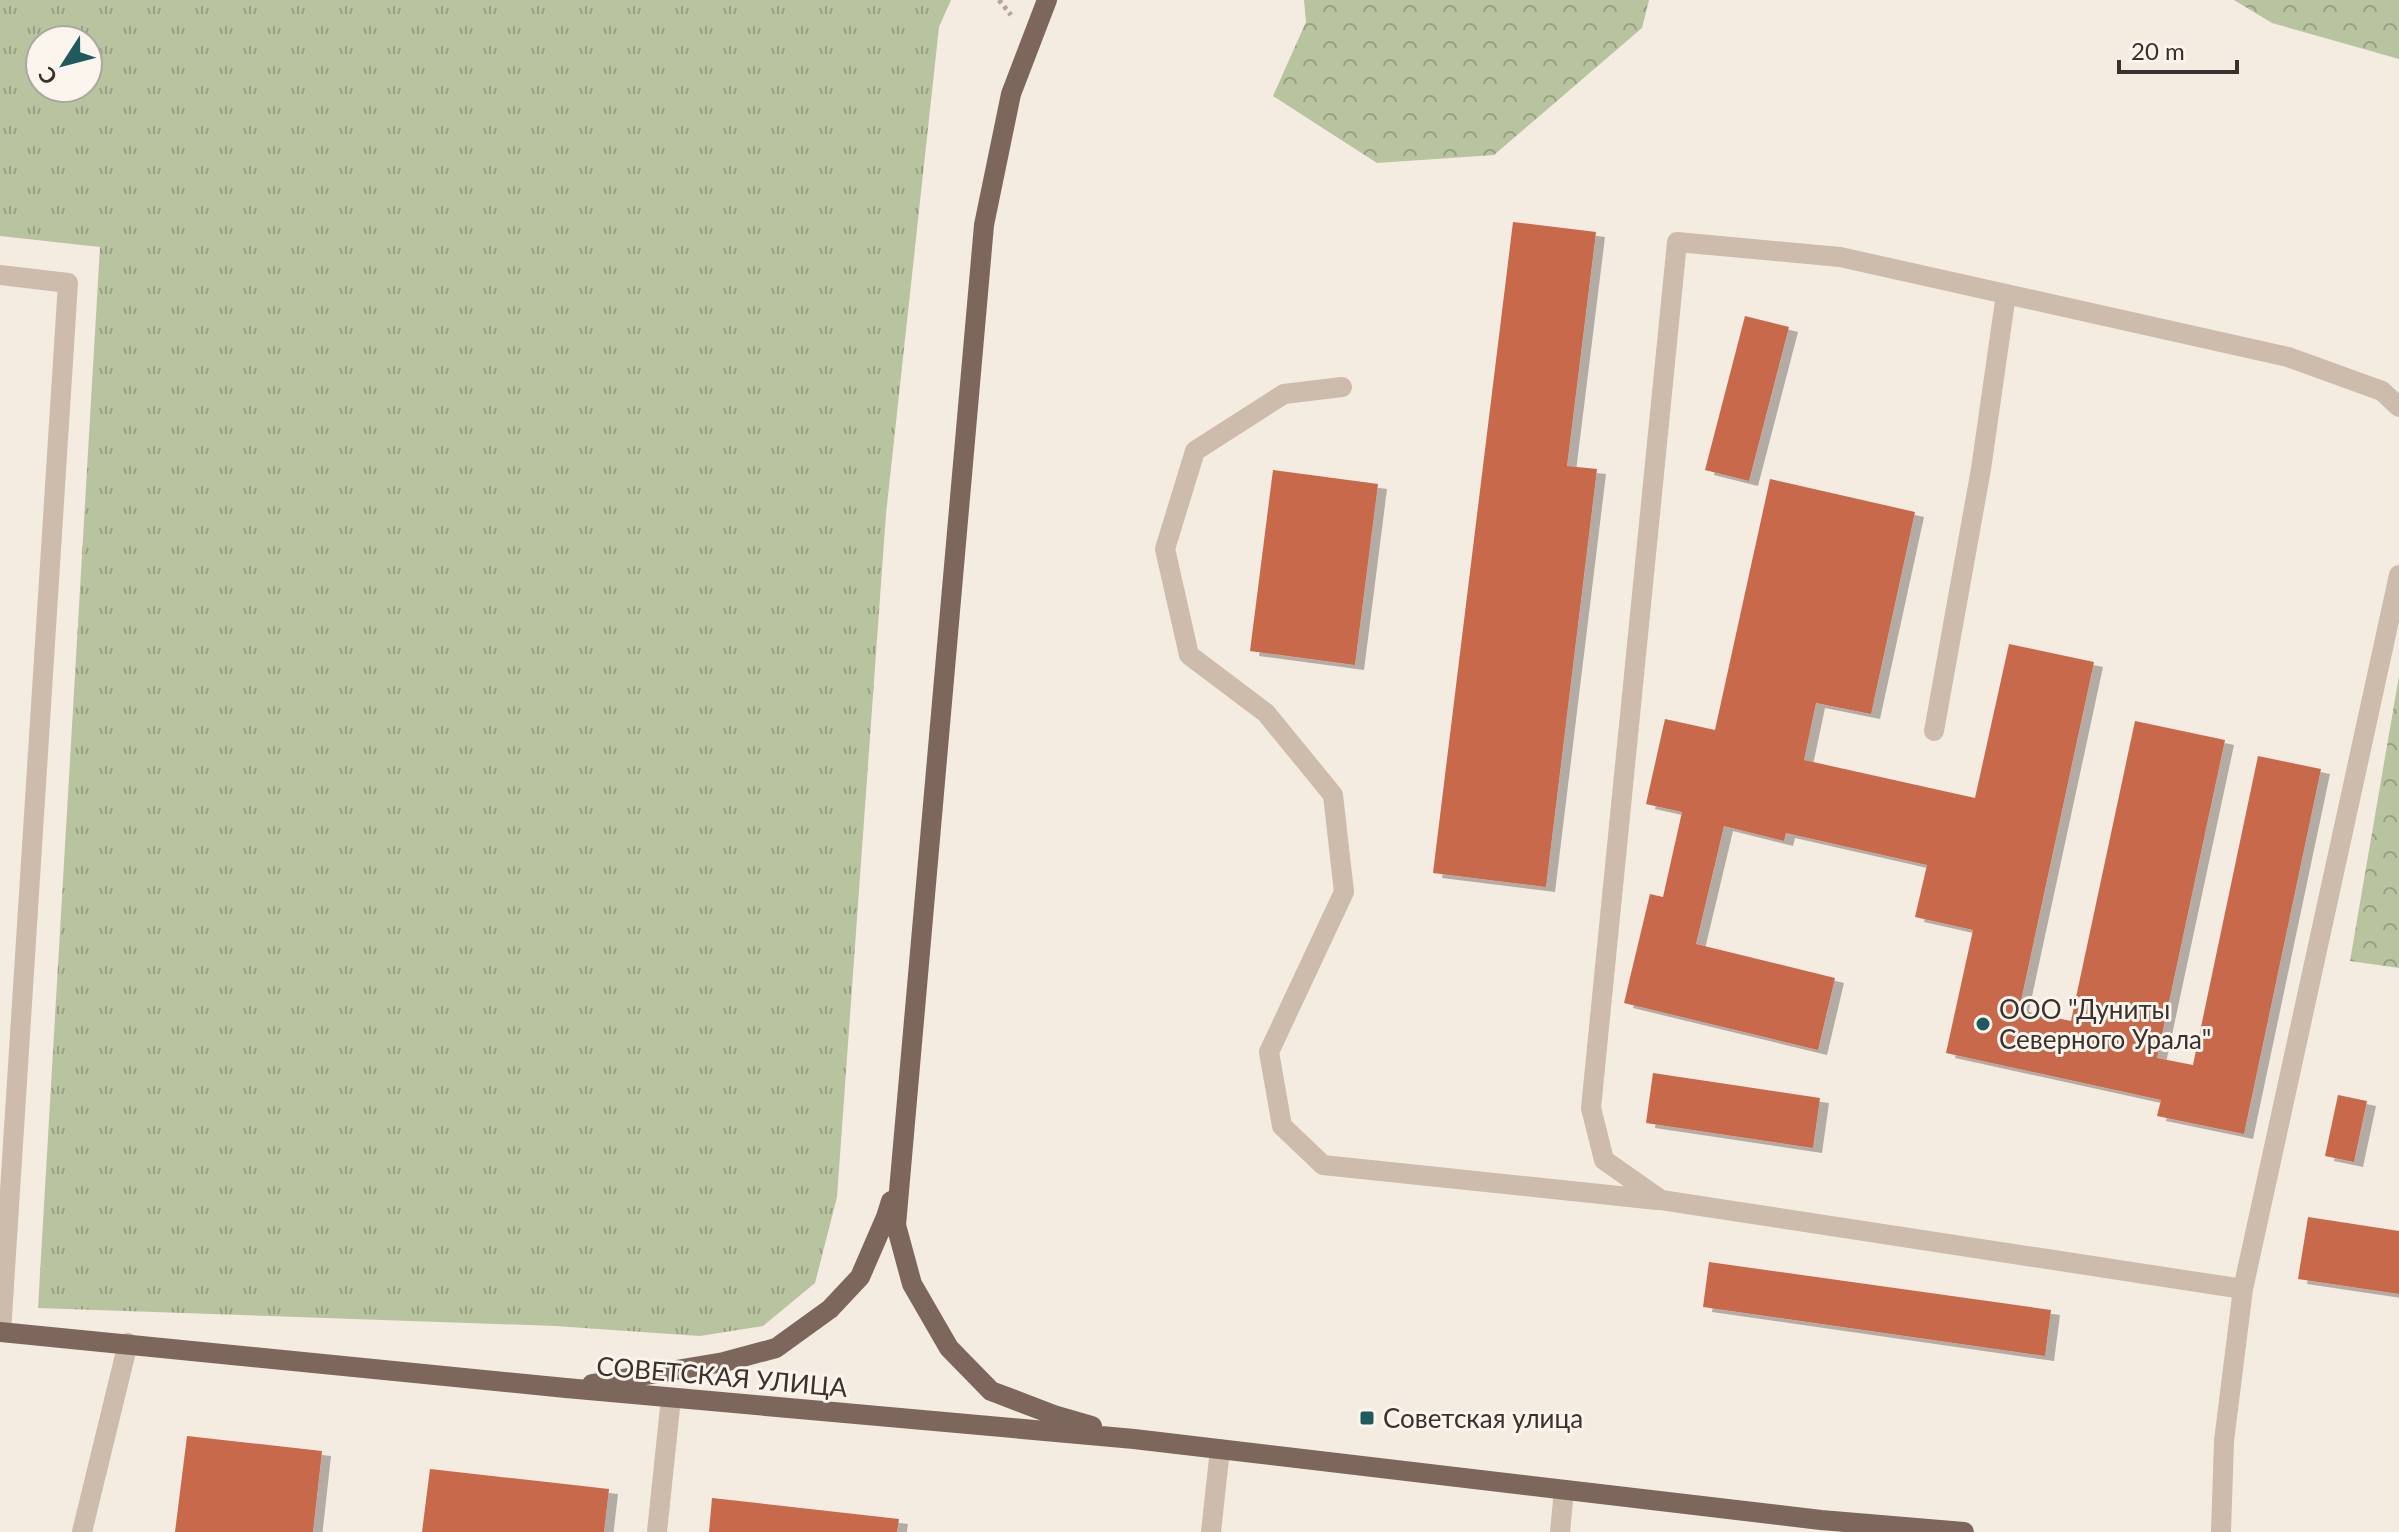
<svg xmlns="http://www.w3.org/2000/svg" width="2399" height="1532" font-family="Lato,sans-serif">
  <defs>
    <pattern id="grass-tufts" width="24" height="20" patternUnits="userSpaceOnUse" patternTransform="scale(2)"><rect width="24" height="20" fill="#b8c4a0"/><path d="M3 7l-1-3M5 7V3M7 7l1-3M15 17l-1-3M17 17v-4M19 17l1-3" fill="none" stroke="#97a083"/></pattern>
    <pattern id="forest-crowns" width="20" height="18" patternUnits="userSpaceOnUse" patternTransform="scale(2)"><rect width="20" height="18" fill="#b8c4a0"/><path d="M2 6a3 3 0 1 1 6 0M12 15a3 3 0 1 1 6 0" fill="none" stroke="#97a083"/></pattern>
    <filter id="shadow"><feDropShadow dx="9" dy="5" stdDeviation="0" flood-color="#0004"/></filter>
  </defs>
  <rect width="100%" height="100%" fill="#f4ebe1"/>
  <path fill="url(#grass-tufts)" fill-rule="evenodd" d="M0,0H951L939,27L886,514L837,1197L815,1283L763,1326L700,1336L555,1326L38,1308L100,247L0,236ZM40,40H88V88H40Z"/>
  <path fill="url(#forest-crowns)" d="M1304,0H1649L1642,28L1494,155L1377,163L1273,96L1306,22Z
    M2234,0H2399V59L2272,23Z
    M2399,676V968L2350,961Z"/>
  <path fill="#c8694b" filter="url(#shadow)" d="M1513,222L1596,232L1567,466L1597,469L1546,887L1433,873Z
    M1745,316L1789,327L1749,481L1705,470Z
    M1273,470L1378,484L1355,665L1250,651Z
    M1770,479L1915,512L1871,714L1816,703L1804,760L1975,798L2009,644L2094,662L2019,1010L2071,1021L2135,721L2225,740L2157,1058L2193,1065L2258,756L2321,769L2244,1134L2157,1116L2161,1100L1946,1053L1973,930L1915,917L1927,865L1786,833L1784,841L1724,826L1696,944L1835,978L1818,1050L1624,1003L1650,894L1663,897L1682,812L1646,804L1665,719L1715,730Z
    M1653,1073L1820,1098L1813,1148L1646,1123Z
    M2338,1095L2367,1101L2354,1162L2325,1156Z
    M2308,1217L2399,1231V1294L2298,1279Z
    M1709,1262L2051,1310L2045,1356L1703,1307Z
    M187,1436L322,1451L313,1532H175Z
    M430,1469L609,1489L604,1532H422Z
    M712,1498L899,1519L897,1532H709Z"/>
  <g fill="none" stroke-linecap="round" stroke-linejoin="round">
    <path stroke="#b9a596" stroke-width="5" stroke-dasharray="4 4" stroke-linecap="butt" d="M999,0L1011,15"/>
    <path stroke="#cdbbac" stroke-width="20" d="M0,275L68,283L1,1332
      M1342,387L1284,394L1195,451L1165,549L1189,655L1266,713L1333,795L1344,892L1269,1052L1282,1126L1323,1165L1657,1200
      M1934,731L1981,469L2006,294
      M2243,1289L1661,1200L1604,1160L1591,1108L1677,242L1840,257L2288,357L2382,391L2399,407
      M82,1532L128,1343
      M657,1532L671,1398
      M1211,1532L1220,1449
      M1560,1532L1564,1490
      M2221,1532L2224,1441L2243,1289L2399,575"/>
    <path stroke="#7d675c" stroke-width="20" d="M1047,0L1011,94L984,225L896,1225L912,1284L949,1348L991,1391L1054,1415L1092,1426
      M0,1332L566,1388L1134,1439L1821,1520L1964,1532
      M592,1384L724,1362L776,1348L830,1309L860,1277L886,1217L891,1201"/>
  </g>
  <g fill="#1f5a5e" stroke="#fbf5ee" stroke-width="3">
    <circle cx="1983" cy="1024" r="8"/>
    <rect x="1359" y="1410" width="16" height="16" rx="4"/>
  </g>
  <g text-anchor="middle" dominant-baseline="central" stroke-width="6" stroke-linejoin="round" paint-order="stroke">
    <g font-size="26" fill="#3b302b" stroke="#fbf5ee" text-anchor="start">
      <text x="1999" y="1009">ООО "Дуниты<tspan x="1999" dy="30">Северного Урала"</tspan></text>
      <text x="1383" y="1418">Советская улица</text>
    </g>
    <g font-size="26" fill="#3b302b" stroke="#fbf5ee">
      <text transform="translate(722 1376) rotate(5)">СОВЕТСКАЯ УЛИЦА</text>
    </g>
  </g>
  <g transform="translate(64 64) rotate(234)"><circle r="38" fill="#fbf5ee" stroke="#aea6a0" stroke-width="2"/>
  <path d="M0-6L14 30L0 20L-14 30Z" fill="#1f5a5e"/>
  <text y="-12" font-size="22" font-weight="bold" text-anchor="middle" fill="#3b302b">С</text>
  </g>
  <path d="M2119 60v12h118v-12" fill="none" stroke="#3b302b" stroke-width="4"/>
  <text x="2131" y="60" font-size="24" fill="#3b302b" stroke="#fbf5ee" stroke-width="6" paint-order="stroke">20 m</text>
</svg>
